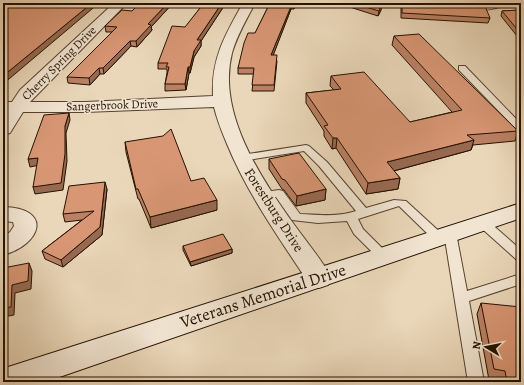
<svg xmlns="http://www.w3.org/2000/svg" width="524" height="385" font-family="Alegreya,serif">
  <rect width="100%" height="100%" fill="#ead7b9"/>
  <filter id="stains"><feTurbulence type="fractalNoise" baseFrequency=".005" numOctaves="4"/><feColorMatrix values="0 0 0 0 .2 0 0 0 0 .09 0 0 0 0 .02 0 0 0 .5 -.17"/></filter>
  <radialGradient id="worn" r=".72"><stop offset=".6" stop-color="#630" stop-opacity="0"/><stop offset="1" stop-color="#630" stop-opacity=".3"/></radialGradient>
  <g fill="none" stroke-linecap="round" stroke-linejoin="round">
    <g stroke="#56422e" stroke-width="2">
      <path id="service" d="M459,66H465L521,124V132L518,131L459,70Z
        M306,145L309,146L327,162L366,208L394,200L406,201L442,234L444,237L442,240H434L399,206L358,219L363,229L387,253L389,256L387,259L383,260L379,259L354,234L347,221L318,223L292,220L276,197H258L256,195L258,193L279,190L283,191L300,214C318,215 339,217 356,211L319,166L304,151L242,161L237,158L242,155Z
        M483,219L487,220L521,250V261L517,260L479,226L477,223L479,220Z
        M450,229L454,230L456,233L467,291L521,274V284L469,301L484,382H468L444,233L446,230Z"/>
    </g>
    <g stroke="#56422e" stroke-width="2">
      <path id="minor" d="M114,3H127L30,102H85L213,96C211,59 225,35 243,3H255C247,19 237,35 232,53C217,112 260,177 293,223C306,241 321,259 332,278L328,285L319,288L310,285C280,239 248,195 227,144C222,132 217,120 214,107L85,112H23L10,133L3,135V115L5,112H3V102H12L20,90Z
        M416,3H505C496,16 437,8 422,7L418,6Z
        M3,207C54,208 41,245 3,255V237L10,232L14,226L13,222L3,221Z"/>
    </g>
    <g stroke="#241100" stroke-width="2">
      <path id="secondary" d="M521,203V218L45,382H3V369L5,368Z"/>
    </g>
    <use href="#service" fill="#f1e5d2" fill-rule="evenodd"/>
    <use href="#minor" fill="#f1e5d2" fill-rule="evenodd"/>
    <use href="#secondary" fill="#f1e5d2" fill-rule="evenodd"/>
  </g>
  <path fill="#ba8164" stroke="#241100" d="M173,3L151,27L152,30L137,47L131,46L104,74H100L90,85L68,83L67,77L112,32H106L105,26L132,11Z
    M204,3H226L201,41V46L194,57L190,73H189L186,90L165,91V84L167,73V69H158V63Z
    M270,3H296L294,9H291L273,55L277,61L274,91H252L254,74H238V68Z
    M337,3H378L381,5V10L378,16Z
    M401,3H421L490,18L488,23L401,18Z
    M521,10V41L501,16L502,11Z
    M394,36L518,131L515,141L473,145L471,150L394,171L400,178L398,189L366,194L336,148L332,149L324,136V131L306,103V93L334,90L330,86L331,76L410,122L452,112L392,45Z
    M125,142L191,181L217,210L151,228L139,199H138L126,152Z
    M269,159L326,189L325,200L296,206L284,190L282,189L269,169Z
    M107,189L102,235L63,267L45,259L42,251L82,220L65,222L63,214Z
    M183,246L232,249V253L191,266L183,250Z
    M481,303L521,382H500L489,380L477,314Z"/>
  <path fill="#976951" stroke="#241100" d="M92,3H99L3,84V76Z
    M168,3H173L151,27L152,30L137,47L136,41L148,24Z
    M222,3H226L201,41V46L194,57L190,73V67L197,40Z
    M294,3H296L294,9Z
    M292,4L291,9L271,61V55Z
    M381,5V10L378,16L379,11Z
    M130,41L131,46L104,74L103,68Z
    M188,67L189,73L186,90L185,84Z
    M99,68L100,74L90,85L89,78Z
    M69,113L70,120L66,133L67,161L63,190L35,194L33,187L65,126Z
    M333,138H337L336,148L332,149Z
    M474,140L471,150L386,173L387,162Z
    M38,158L40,165L30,167L28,159Z
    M400,178L398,189L366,194L368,183Z
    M105,182L107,189L102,235L63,267L61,260L100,227Z
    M326,189L325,200L296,206L297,196Z
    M217,200V210L151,228L150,217Z
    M232,249V253L191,266L190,262Z
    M29,263L32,271L31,289L15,293L14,315L3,317V308L12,285Z"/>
  <path fill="#d89674" stroke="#241100" d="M3,3H92L3,76V7L4,6H3Z
    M140,3H168L148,24L151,25L136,41H130L103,68H99L89,78L67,77L117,27L105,26L122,10L132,11Z
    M204,3H222L197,40H201L194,51L190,67H188L185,84H165L169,67H166L168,63H158L172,26L185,27Z
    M270,3H294V4H292L271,55H277L274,85H252L254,68H238L244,43L248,33H255Z
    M353,3H378L381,5L379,11Z
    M402,3H421L467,7L485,6L490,18L402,13Z
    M520,10H521V34L502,11Z
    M419,34L518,131L467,135L474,140L387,162L400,178L368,183L337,138H333L324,126L328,125L306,93L341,89L331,76L364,72L410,122L462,110L394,36Z
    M69,113L65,126V154L61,183L33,187L38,158L28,159L44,115Z
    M171,129L191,181L204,178L217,200L150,217L138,189H136L125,142L163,136Z
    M299,153L326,189L297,196L285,180L282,179L269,159Z
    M105,182L100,227L61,260L42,251L94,211L63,214L69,186Z
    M223,234L232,249L190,262L183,246Z
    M29,263L28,281L12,285L11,307L3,308V268Z
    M481,303L521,307V382H507L505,371L494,369Z"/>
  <g text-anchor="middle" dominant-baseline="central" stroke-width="3" stroke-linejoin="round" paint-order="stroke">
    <g font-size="12" fill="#241100" stroke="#f1e5d2">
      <text transform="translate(59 63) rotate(-45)">Cherry Spring Drive</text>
      <text transform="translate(112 105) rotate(-2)">Sangerbrook Drive</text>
    </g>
    <g font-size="14" fill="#241100" stroke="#f1e5d2">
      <text transform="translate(274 210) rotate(57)">Forestburg Drive</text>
    </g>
    <g font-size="17" fill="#241100" stroke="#f1e5d2">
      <text transform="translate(263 296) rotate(-18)">Veterans Memorial Drive</text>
    </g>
  </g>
  <rect width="524" height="385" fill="none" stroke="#ead7b9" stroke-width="16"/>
  <rect x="4" y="4" width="516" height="377" fill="none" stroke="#241100" stroke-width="2"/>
  <rect x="8" y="8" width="508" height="369" fill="none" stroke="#241100"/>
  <g transform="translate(486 347) rotate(280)" stroke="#f1e5d2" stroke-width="3" paint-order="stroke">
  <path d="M0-3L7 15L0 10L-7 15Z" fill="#241100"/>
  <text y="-6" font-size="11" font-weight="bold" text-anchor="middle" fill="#241100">N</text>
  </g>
  <rect width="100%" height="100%" filter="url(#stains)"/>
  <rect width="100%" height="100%" fill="url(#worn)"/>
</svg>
